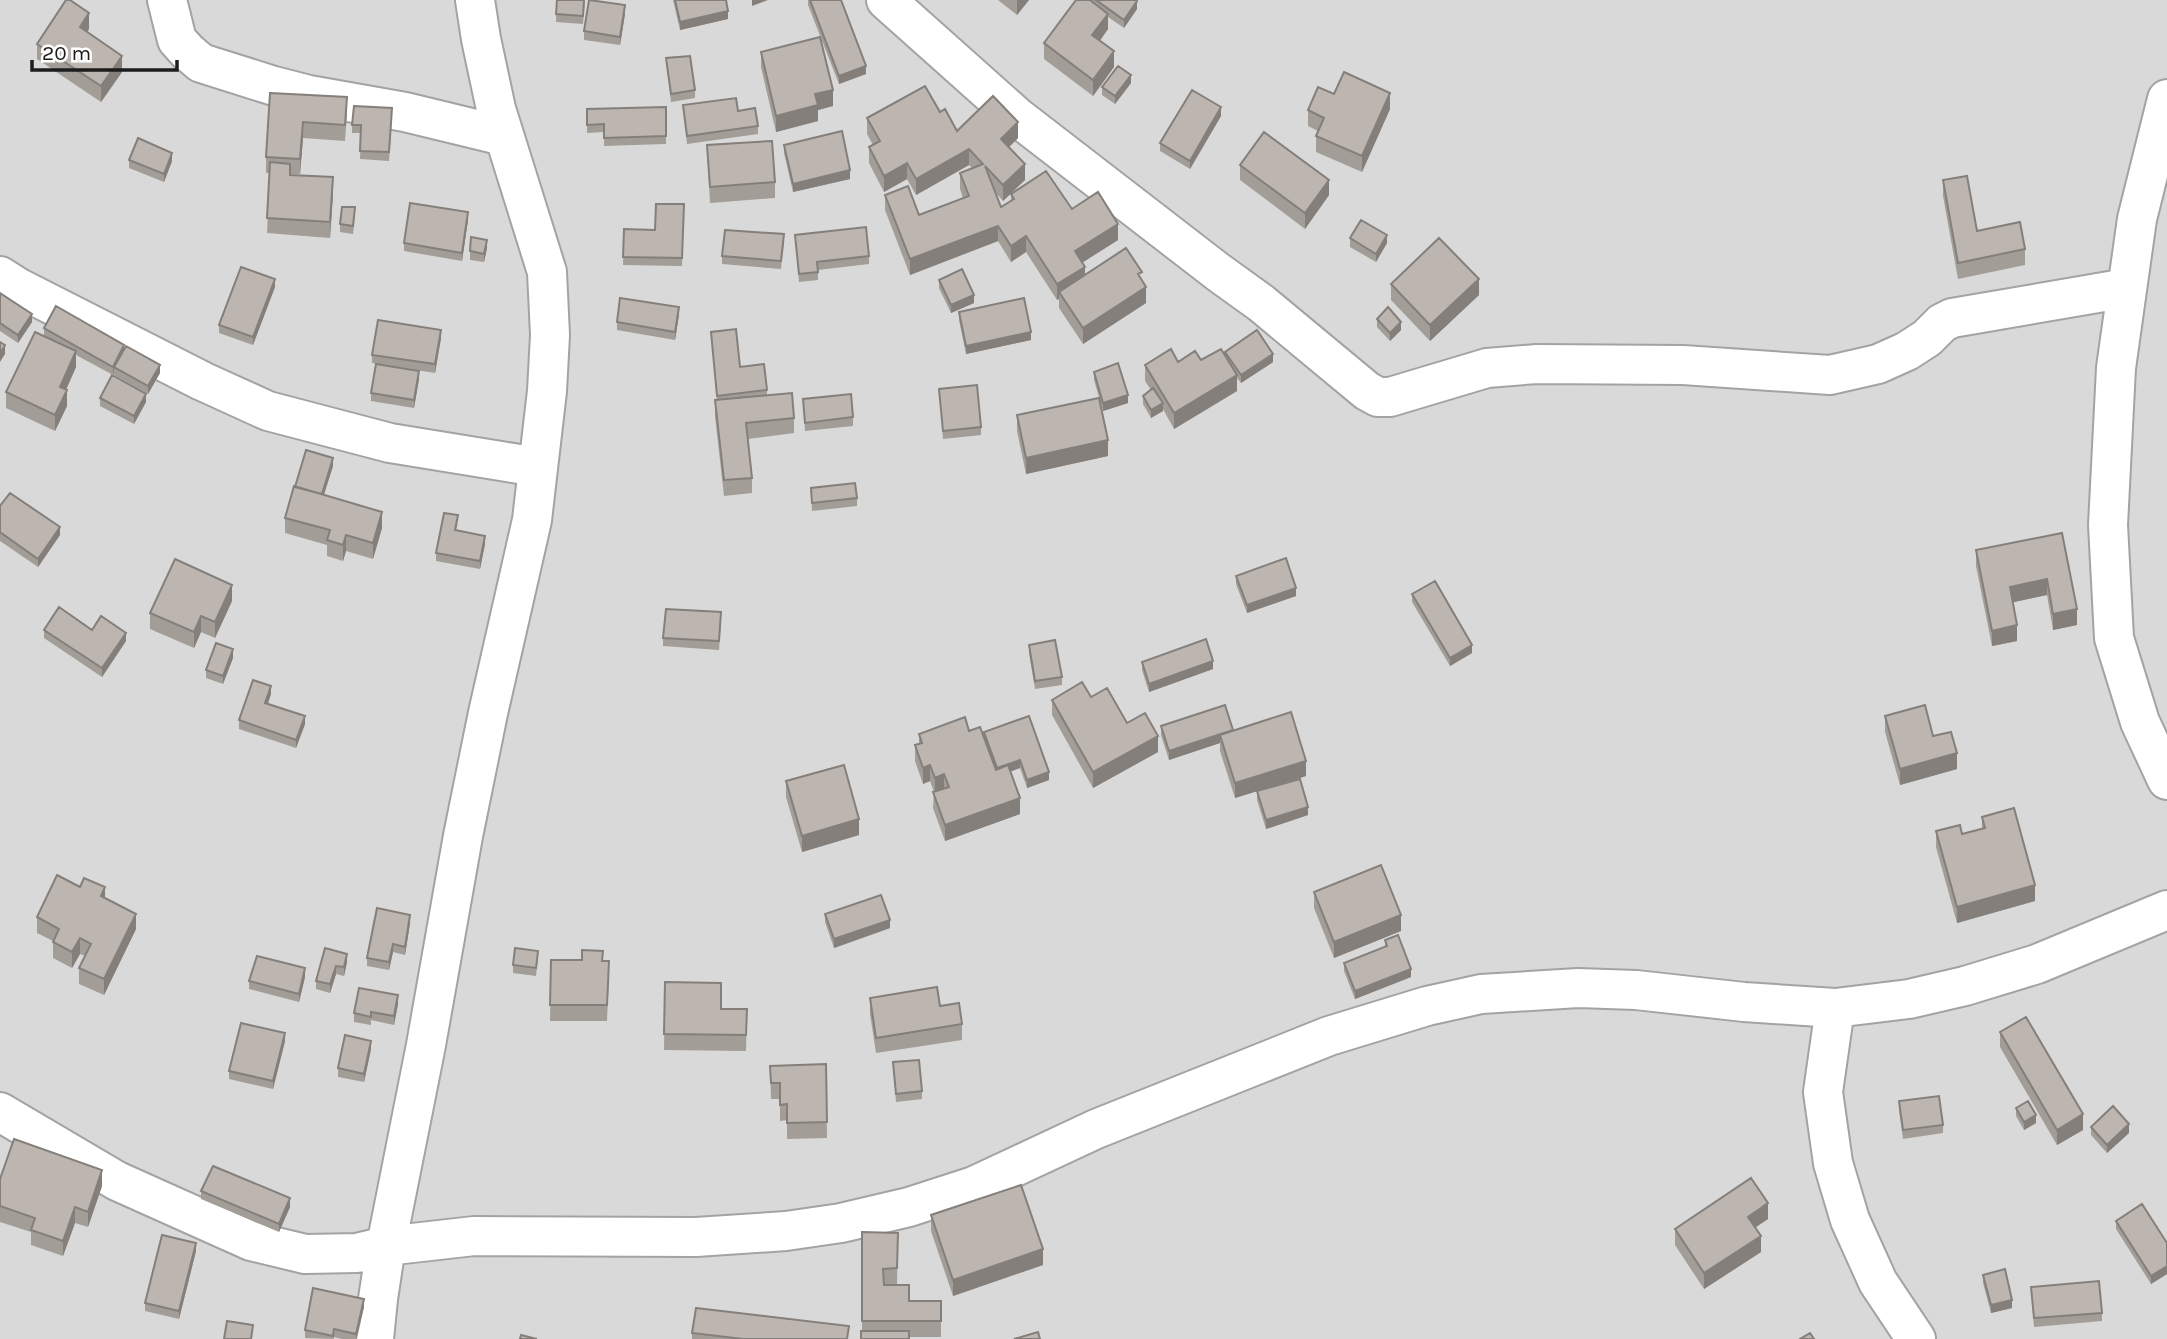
<svg xmlns="http://www.w3.org/2000/svg" width="2167" height="1339" font-family="Karla,sans-serif">
  <rect width="100%" height="100%" fill="#edeae3"/>
  <path fill="#dad9d9" d="M0,0H2167V1339H0Z"/>
  <g fill="none" stroke-linecap="round" stroke-linejoin="round">
    <g stroke="#a3a3a3" stroke-width="42">
      <path id="street" d="M167,0L177,40L188,52L201,63L274,86L309,95L405,112L504,136
        M886,0L1016,116L1218,272L1261,303L1367,391L1378,397H1390L1487,368L1537,364L1683,365L1830,375L1878,364L1907,351L1927,338L1942,323L1952,318L2127,288
        M2167,99L2137,219L2116,368L2108,525L2114,638L2140,722L2167,780
        M0,276L19,288L202,381L268,411L390,443L538,467
        M1835,1008L1823,1092L1833,1163L1850,1220L1878,1282L1916,1339
        M0,1112L117,1181L251,1241L305,1254L357,1253L386,1246L474,1236L696,1237L786,1231L841,1223L909,1207L974,1186L1096,1129L1329,1036L1427,1006L1481,994L1578,988L1636,990L1744,1002L1835,1008L1909,999L1965,986L2037,964L2167,910
        M374,1339L378,1299L386,1246L426,1045L463,836L488,713L532,520L547,391L550,335L547,272L496,109L481,39L475,0"/>
    </g>
    <use href="#street" stroke="#fff" stroke-width="38"/>
  </g>
  <path fill="#a39d97" d="M557,0H585L583,24L556,22Z
    M673,0H726L728,19L680,30Z
    M808,0H841L866,74L839,84L808,5Z
    M998,0H1029L1017,15Z
    M1076,0H1136L1137,9L1124,28L1108,17V29L1100,41L1114,67L1093,96L1044,59V43Z
    M625,14L620,45L584,40V31Z
    M89,29L87,32L122,72L101,102L37,59V44Z
    M761,52L833,106L818,110V121L776,132L761,67Z
    M666,58L695,90V98L671,102Z
    M1131,83L1115,104L1102,95V87Z
    M270,93L347,113L345,141L303,138L300,174H290V175L333,193L330,238L267,233L270,173H266V157Z
    M1334,94L1390,109L1362,172L1316,152V136L1318,131L1308,126V110Z
    M683,105L738,111L758,126V134L687,144Z
    M587,109L666,136V144L604,146V132L587,133Z
    M940,112L957,131L1018,138L1009,147L1025,180L1003,201L995,192L1001,207L1011,201V194L1072,209L1118,240L1082,263L1085,275L1142,281L1146,303L1083,344L1059,308V299L1057,300L1026,252L1011,262L998,241L910,275L885,210V195L919,215L963,198L960,189V173L972,168L969,165L916,195L907,179L884,192L869,163V147L873,145L867,134V118Z
    M392,116L389,161L360,159L361,133H352V125Z
    M1221,116L1190,169L1160,151V143Z
    M707,145L775,182V198L710,203Z
    M784,145L850,179L793,192L784,153Z
    M129,160L172,161L164,182L129,168Z
    M1240,165L1329,195L1305,229L1240,180Z
    M1943,180L1977,231L2025,249V265L1958,279L1943,196Z
    M684,204L682,266L623,265L624,229L655,230Z
    M355,215L353,234L340,232V224Z
    M468,220L462,261L404,251V243Z
    M795,235L869,256V264L818,270V280L799,282Z
    M1350,238L1387,243L1376,262L1350,247Z
    M784,242L781,269L722,264V256Z
    M487,248L484,262L470,260V251Z
    M939,280L974,303L951,313L939,288Z
    M1391,284L1479,295L1430,341L1391,300Z
    M275,287L253,345L219,333V325Z
    M0,293L32,322L18,343L0,331Z
    M959,312L1031,340L966,354L959,320Z
    M679,315L675,340L617,330V322Z
    M1377,319L1401,330L1390,341L1377,327Z
    M44,328L124,349L160,373L148,394L114,375V372L113,375L76,355V367L66,390L67,406L55,431L6,408V392L44,336Z
    M711,332L740,367L767,390V395L794,418V433L748,439L752,478V493L724,496L715,416V400H717Z
    M441,338L435,373L372,363V355Z
    M1225,352L1273,362L1241,383L1237,378V391L1174,429L1163,409V411L1151,418L1143,404V396L1151,390L1145,381V365L1201,360L1225,356Z
    M1094,372L1128,403L1103,411L1094,380Z
    M419,379L414,408L371,401V393Z
    M939,389L981,427V435L943,439Z
    M100,398L146,402L134,424L100,406Z
    M803,399L853,417V426L805,431Z
    M1017,415L1108,456L1026,474L1017,431Z
    M333,466L324,495L382,528L373,559L346,551L343,561L327,556V545L285,533V518Z
    M811,488L857,498V506L812,511Z
    M0,506L60,535L38,567L0,541Z
    M458,523L456,530L485,544L480,569L436,561V553Z
    M2062,533L2077,625L2053,630L2047,595L2013,602L2017,641L1992,646L1976,566V550Z
    M1236,576L1296,596L1247,613L1236,584Z
    M1412,594L1472,653L1450,666L1412,602Z
    M232,601L215,638L201,632L194,648L150,629V613Z
    M721,621L719,650L663,646V638Z
    M44,630H92L126,641L102,677L44,638Z
    M1029,645L1062,677V685L1035,689L1029,653Z
    M233,658L223,684L206,678V670Z
    M1142,662L1213,669L1149,692L1142,670Z
    M271,694L268,704L305,724L296,748L239,729V720Z
    M1091,697L1158,752L1093,788L1052,715V700Z
    M1885,716L1933,736L1957,769L1900,785L1885,732Z
    M1161,726L1233,731L1306,776L1235,798L1220,751V743L1169,760L1161,735Z
    M969,731L984,738V732L1049,780L1027,788L1020,768L1010,772L1020,814L945,841L933,808L934,792L930,781L923,784L915,761V745L919,744V734Z
    M786,781L859,835L802,852L786,797Z
    M1257,791L1308,815L1266,829L1257,800Z
    M1982,817L2035,901L1957,923L1936,847V831L1962,834L1982,828Z
    M1314,892L1401,931L1334,958L1314,908Z
    M105,899L136,929L104,995L79,984V968L85,956L80,954L72,968L53,958V941L37,933V917Z
    M825,914L890,928L834,948L825,922Z
    M410,923L405,955L393,952L389,970L367,966V958Z
    M1385,940L1411,977L1355,999L1344,971V963L1385,947Z
    M325,948L347,962L344,976L336,974L330,993L316,989V981Z
    M538,959L536,976L513,973V965Z
    M551,960L603,961L609,976L607,1021H550Z
    M305,977L299,1002L249,989V981Z
    M665,982L721,1009H747L746,1051L664,1050Z
    M870,998L940,1006L962,1024V1040L876,1053L870,1014Z
    M398,1004L394,1025L371,1020V1025L354,1022V1013Z
    M2000,1032L2083,1130L2057,1145L2000,1047Z
    M285,1041L273,1089L229,1079V1071Z
    M371,1049L364,1082L338,1077V1068Z
    M893,1062L922,1091V1099L896,1102Z
    M826,1064L827,1138L787,1139V1120L780,1121V1099H771L770,1066Z
    M1899,1101L1943,1125V1133L1903,1139L1899,1110Z
    M2016,1108L2036,1123L2024,1130L2016,1116Z
    M2091,1127L2129,1133L2107,1153L2091,1135Z
    M0,1179L102,1186L88,1227L75,1223L63,1256L31,1245V1232L0,1222Z
    M201,1191L290,1207L279,1232L201,1199Z
    M931,1215L1043,1265L953,1296L931,1231Z
    M1768,1219L1755,1228L1761,1252L1704,1289L1675,1245V1229Z
    M2116,1221L2167,1243V1274L2151,1284L2116,1229Z
    M862,1232L898,1233L897,1284L884,1285L909,1301H941V1337H909L862,1331Z
    M196,1251L179,1319L145,1311V1303Z
    M1983,1275L2012,1308L1991,1313L1983,1283Z
    M2031,1287L2102,1313V1321L2034,1327Z
    M364,1307L357,1339H342L334,1337V1339L305,1338V1330Z
    M692,1333L849,1339H692Z"/>
  <path fill="#847f7b" d="M752,0H768L752,6Z
    M1017,0H1029L1017,15Z
    M1137,1V9L1124,28V20Z
    M625,5V14L620,45V37Z
    M728,11V19L680,30V22Z
    M89,13V29L80,43V27Z
    M1108,14V29L1092,51V35Z
    M1114,51V67L1093,96V80Z
    M122,56V72L101,102V86Z
    M866,66V74L839,84V76Z
    M1131,75V83L1115,104V96Z
    M833,90V106L818,110V121L776,132V116L815,94Z
    M1390,93V109L1362,172V156Z
    M1221,107V116L1190,169V161Z
    M303,122V138L300,174V159Z
    M1018,122V138L1001,155V139Z
    M969,149V165L916,195V179Z
    M172,153V161L164,182V174Z
    M907,163V179L884,192V176Z
    M1025,164V180L1003,201V185Z
    M850,170V179L793,192V184Z
    M333,177V193L330,238V222Z
    M1329,180V195L1305,229V213Z
    M468,212V220L462,261V253Z
    M1118,224V240L1075,267V251Z
    M998,226V241L910,275V259Z
    M1387,235V243L1376,262V254Z
    M1026,236V252L1011,262V246Z
    M487,240V248L484,262V254Z
    M1085,267V283L1059,292V299L1057,300V284Z
    M275,279V287L253,345V337Z
    M1479,279V295L1430,341V325Z
    M1146,287V303L1083,344V328Z
    M974,295V303L951,313V305Z
    M679,307V315L675,340V332Z
    M32,314V322L18,343V335Z
    M1401,322V330L1390,341V333Z
    M441,330V338L435,373V364Z
    M1031,332V340L966,354V346Z
    M5,345V354L0,362V354Z
    M124,345V353L114,367V372L113,375V367Z
    M76,351V367L60,403V387Z
    M1273,354V362L1241,383V375Z
    M160,365V373L148,394V386Z
    M419,371V379L414,408V400Z
    M1237,375V391L1174,429V413Z
    M67,390V406L55,431V415Z
    M146,394V402L134,424V416Z
    M1128,395V403L1103,411V403Z
    M1163,403V411L1151,418V410Z
    M1108,440V456L1026,474V458Z
    M333,458V466L321,503V495Z
    M382,512V528L373,559V543Z
    M60,527V535L38,567V559Z
    M346,535V551L343,561V545Z
    M485,536V544L480,569V561Z
    M2047,579V595L2010,603V587Z
    M232,585V601L215,638V622Z
    M1296,588V596L1247,613V605Z
    M2077,609V625L2053,630V614Z
    M201,616V632L194,648V632Z
    M2017,625V641L1992,646V631Z
    M126,633V641L102,677V668Z
    M1472,645V653L1450,666V658Z
    M233,649V658L223,684V676Z
    M1213,661V669L1149,692V684Z
    M271,686V694L265,711V703Z
    M305,716V724L296,748V740Z
    M1220,735V743L1169,760V751Z
    M1158,736V752L1093,788V772Z
    M1957,753V769L1900,785V769Z
    M1020,760V768L997,776V768Z
    M1306,761V776L1235,798V783Z
    M930,765V781L923,784V768Z
    M1049,772V780L1027,788V780Z
    M944,774V790L935,794V778Z
    M1020,798V814L945,841V825Z
    M1308,807V815L1266,829V820Z
    M859,819V835L802,852V836Z
    M2035,885V901L1957,923V907Z
    M105,887V903L101,896Z
    M136,914V929L104,995V979Z
    M410,915V923L405,955V947Z
    M1401,915V931L1334,958V942Z
    M890,920V928L834,948V939Z
    M80,938V954L72,968V952Z
    M393,944V952L389,970V962Z
    M347,954V962L344,976V967Z
    M336,966V974L330,993V984Z
    M305,968V977L299,1002V994Z
    M1411,969V977L1355,999V991Z
    M398,995V1004L394,1025V1016Z
    M285,1033V1041L273,1089V1081Z
    M371,1041V1049L364,1082V1074Z
    M2083,1114V1130L2057,1145V1130Z
    M2036,1115V1123L2024,1130V1122Z
    M2129,1124V1133L2107,1153V1145Z
    M102,1170V1186L88,1227V1212Z
    M290,1198V1207L279,1232V1224Z
    M1768,1203V1219L1748,1232V1217Z
    M75,1207V1223L63,1256V1241Z
    M1761,1236V1252L1704,1289V1273Z
    M196,1243V1251L179,1319V1311Z
    M1043,1249V1265L953,1296V1280Z
    M2167,1266V1274L2151,1284V1276Z
    M364,1299V1307L356,1339V1334Z
    M2012,1300V1308L1991,1313V1305Z"/>
  <path fill="#bdb6b0" stroke="#847f7b" stroke-width="2" d="M66,0H70L89,13L80,27L122,56L101,86L37,44Z
    M557,0H584L583,16L556,14Z
    M589,0L625,5L620,37L584,31Z
    M675,0H726L728,11L680,22Z
    M810,0H841L866,66L839,76Z
    M1076,0H1090L1108,14L1092,35L1114,51L1093,80L1044,43Z
    M1096,0H1136L1137,1L1124,20Z
    M820,37L833,90L815,94L818,105L776,116L761,52Z
    M690,56L695,90L671,94L666,58Z
    M1118,66L1131,75L1115,96L1102,87Z
    M1344,72L1390,93L1362,156L1316,136L1324,118L1308,110L1318,87L1334,94Z
    M925,86L940,112L945,109L957,131L993,96L1018,122L1001,139L1025,164L1003,185L985,166L1001,207L1014,199L1011,194L1046,171L1072,209L1098,192L1118,224L1075,251L1085,267L1057,284L1026,236L1011,246L998,226L910,259L885,195L908,186L919,215L969,196L960,173L983,164L969,149L916,179L907,163L884,176L869,147L880,141L867,118Z
    M1192,90L1221,107L1190,161L1160,143Z
    M270,93L347,97L345,125L303,122L300,159L266,157Z
    M736,98L738,111L755,108L758,126L687,136L683,105Z
    M354,106L392,108L389,152L360,151L361,125H352Z
    M666,107V136L604,138V124L587,125V109Z
    M842,131L850,170L793,184L784,145Z
    M1264,132L1329,180L1305,213L1240,165Z
    M138,138L172,153L164,174L129,160Z
    M772,141L775,182L710,187L707,145Z
    M270,162L290,164V175L333,177L330,222L267,218Z
    M1967,176L1977,231L2020,222L2025,249L1958,263L1943,180Z
    M410,203L468,212L462,253L404,243Z
    M656,204H684L682,258L623,257L624,229L655,230Z
    M342,207H355L353,226L340,224Z
    M1361,220L1387,235L1376,254L1350,238Z
    M866,227L869,256L817,262L818,272L799,274L795,235Z
    M725,230L784,234L781,261L722,256Z
    M471,237L487,240L484,254L470,251Z
    M1439,238L1479,279L1430,325L1391,284Z
    M1126,248L1142,272L1138,274L1146,287L1083,328L1059,292Z
    M241,267L275,279L253,337L219,325Z
    M962,269L974,295L951,305L939,280Z
    M0,293L32,314L18,335L0,323Z
    M620,298L679,307L675,332L617,322Z
    M1024,298L1031,332L966,346L959,312Z
    M56,306L124,345L113,367L44,328Z
    M1388,307L1401,322L1390,333L1377,319Z
    M378,320L441,330L435,364L372,355Z
    M736,329L740,367L764,364L767,390L717,396L711,332Z
    M1257,330L1273,354L1241,375L1225,352Z
    M35,332L76,351L60,387L67,390L55,415L6,392Z
    M0,342L5,345L0,354Z
    M126,346L160,365L148,386L114,367Z
    M1171,349L1178,362L1195,351L1201,360L1221,349L1237,375L1174,413L1145,365Z
    M1118,363L1128,395L1103,403L1094,372Z
    M376,364L419,371L414,400L371,393Z
    M112,375L146,394L134,416L100,398Z
    M977,385L981,427L943,431L939,389Z
    M1153,388L1163,403L1151,410L1143,396Z
    M792,393L794,418L746,423L752,478L724,480L715,400Z
    M851,394L853,417L805,423L803,399Z
    M1099,398L1108,440L1026,458L1017,415Z
    M306,450L333,458L322,494L295,487Z
    M855,483L857,498L812,503L811,488Z
    M294,486L382,512L373,543L346,535L343,545L327,540L330,530L285,518Z
    M10,493L60,527L38,559L0,532V506Z
    M444,513L458,515L455,530L485,536L480,561L436,553Z
    M2062,533L2077,609L2053,614L2047,579L2010,587L2017,625L1992,631L1976,550Z
    M1286,558L1296,588L1247,605L1236,576Z
    M175,559L232,585L215,622L201,616L194,632L150,613Z
    M1435,581L1472,645L1450,658L1412,594Z
    M59,607L92,630L101,616L126,633L102,668L44,630Z
    M666,609L721,612L719,641L663,638Z
    M1206,639L1213,661L1149,684L1142,662Z
    M1055,640L1062,677L1035,681L1029,645Z
    M216,643L233,649L223,676L206,670Z
    M253,680L271,686L265,703L305,716L296,740L239,720Z
    M1082,682L1091,697L1107,688L1127,723L1145,713L1158,736L1093,772L1052,700Z
    M1225,705L1233,730L1169,751L1161,726Z
    M1925,705L1933,736L1951,732L1957,753L1900,769L1885,716Z
    M1291,712L1306,761L1235,783L1220,735Z
    M1029,716L1049,772L1027,780L1020,760L997,768L984,732Z
    M965,717L969,731L980,727L996,770L1008,765L1020,798L945,825L933,792L949,787L944,774L935,778L930,765L923,768L915,745L922,743L919,734Z
    M844,765L859,819L802,836L786,781Z
    M1300,779L1308,807L1266,820L1257,791Z
    M2014,808L2035,885L1957,907L1936,831L1960,825L1962,834L1985,828L1982,817Z
    M1381,865L1401,915L1334,942L1314,892Z
    M57,875L80,887L84,878L105,887L101,896L136,914L104,979L79,968L91,944L80,938L72,952L53,942L59,929L37,917Z
    M881,895L890,920L834,939L825,914Z
    M377,908L410,915L405,947L393,944L389,962L367,958Z
    M1398,935L1411,969L1355,991L1344,963L1387,946L1385,940Z
    M325,948L347,954L344,967L336,966L330,984L316,981Z
    M515,948L538,951L536,968L513,965Z
    M582,950L603,951L602,961H609L607,1005H550L551,960H582Z
    M257,956L305,968L299,994L249,981Z
    M665,982L721,983V1009H747L746,1035L664,1034Z
    M937,987L940,1006L959,1003L962,1024L876,1038L870,998Z
    M359,988L398,995L394,1016L371,1012V1017L354,1013Z
    M2026,1017L2083,1114L2057,1130L2000,1032Z
    M241,1023L285,1033L273,1081L229,1071Z
    M345,1035L371,1041L364,1074L338,1068Z
    M919,1060L922,1091L896,1094L893,1062Z
    M826,1064L827,1122L787,1123V1104L780,1105V1083H771L770,1066Z
    M1939,1096L1943,1125L1903,1130L1899,1101Z
    M2028,1101L2036,1115L2024,1122L2016,1108Z
    M2113,1106L2129,1124L2107,1145L2091,1127Z
    M14,1139L102,1170L88,1212L75,1207L63,1241L31,1230L35,1218L0,1206V1179Z
    M213,1166L290,1198L279,1224L201,1191Z
    M1751,1178L1768,1203L1748,1217L1761,1236L1704,1273L1675,1229Z
    M1021,1185L1043,1249L953,1280L931,1215Z
    M2142,1204L2167,1243V1266L2151,1276L2116,1221Z
    M862,1232L898,1233L897,1268L883,1269L884,1285H909V1301H941V1321H862Z
    M162,1235L196,1243L179,1311L145,1303Z
    M2005,1269L2012,1300L1991,1305L1983,1275Z
    M2099,1281L2102,1313L2034,1318L2031,1287Z
    M313,1288L364,1299L356,1334L334,1329L333,1336L305,1330Z
    M696,1308L849,1326L847,1339H743L692,1333Z
    M227,1321L253,1325L251,1339H224Z
    M861,1331H909V1339H861Z
    M1038,1332L1040,1339H1014Z
    M1810,1333L1814,1339H1800Z
    M521,1335L537,1339H520Z"/>
  <path d="M32 60v10h145v-10" fill="none" stroke="#1c1c1c" stroke-width="3.5"/>
  <text x="42" y="60" font-size="21" fill="#1c1c1c" stroke="#ffffff" stroke-width="5" paint-order="stroke">20 m</text>
</svg>
